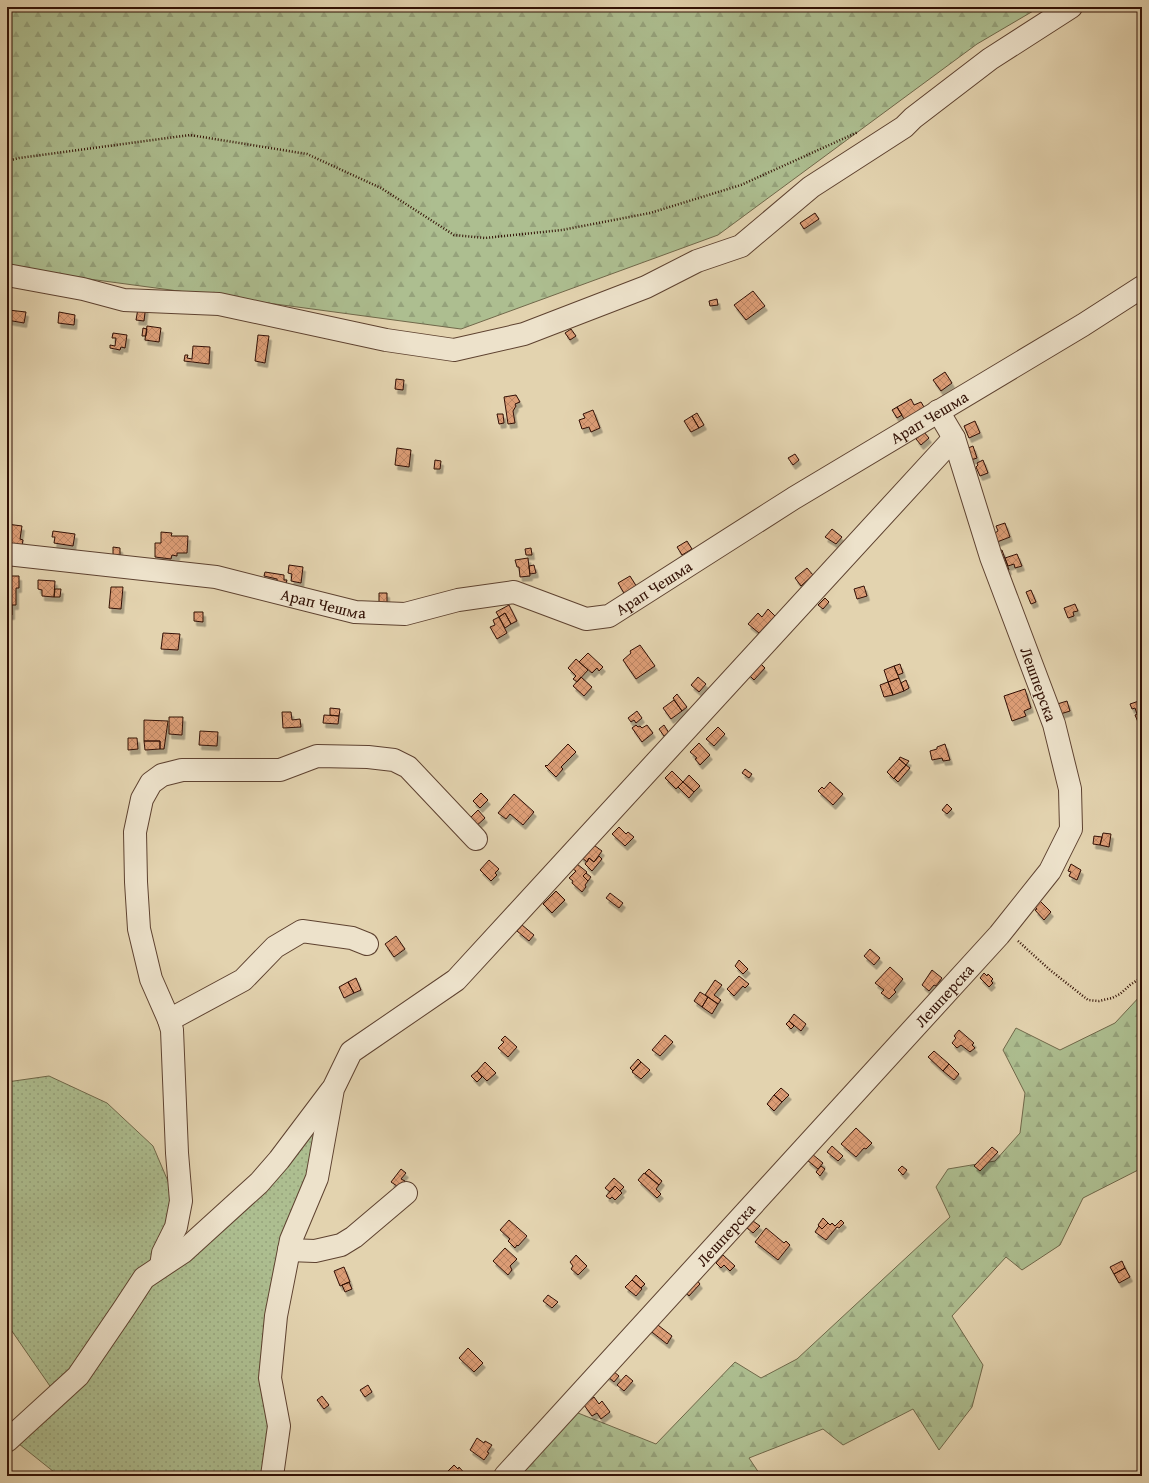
<svg xmlns="http://www.w3.org/2000/svg" width="1149" height="1483" font-family="'Gentium Book Plus',serif">
  <defs>
    <pattern id="grass-dots" width="8" height="8" patternUnits="userSpaceOnUse"><rect width="8" height="8" fill="#adbe90"/><path d="M2 2h.1M6 6h.1" fill="none" stroke="#95a27b" stroke-width="1.8" stroke-linecap="round"/></pattern>
    <pattern id="forest-firs" width="22" height="20" patternUnits="userSpaceOnUse"><rect width="22" height="20" fill="#adbe90"/><path d="M5 1l3.5 6h-7zM16 11l3.5 6h-7z" fill="#95a27b"/></pattern>
    <pattern id="building-cross-hatch" width="8" height="8" patternUnits="userSpaceOnUse"><rect width="8" height="8" fill="#db9c74"/><path d="M0 0l8 8M0 8l8-8" fill="none" stroke="#bc8563"/></pattern>
    <filter id="shadow"><feDropShadow dx="2.5" dy="4.5" stdDeviation="0" flood-color="#0004"/></filter>
  </defs>
  <rect width="100%" height="100%" fill="#e3d3af"/>
  <filter id="stains"><feTurbulence type="fractalNoise" baseFrequency=".005" numOctaves="4"/><feColorMatrix values="0 0 0 0 .2 0 0 0 0 .09 0 0 0 0 .02 0 0 0 .5 -.17"/></filter>
  <radialGradient id="worn" r=".72"><stop offset=".6" stop-color="#630" stop-opacity="0"/><stop offset="1" stop-color="#630" stop-opacity=".3"/></radialGradient>
  <path fill="url(#grass-dots)" stroke="#70684a" d="M49,1076L107,1103L153,1146L170,1186L169,1221L183,1252L333,1089L291,1240L272,1476H59L19,1444L61,1402L7,1324V1082Z"/>
  <path fill="url(#forest-firs)" stroke="#70684a" d="M7,7H1040L977,44L718,235L461,329L7,268Z
    M1142,994V1168L1083,1198L1060,1245L1022,1270L1006,1257L952,1316L983,1365L972,1407L939,1450L913,1409L843,1445L823,1429L749,1458L761,1476H519L578,1413L656,1444L735,1362L761,1378L797,1359L950,1217L936,1187L948,1169L995,1161L1020,1133L1025,1093L1003,1050L1016,1028L1060,1050L1115,1023Z"/>
  <path fill="url(#building-cross-hatch)" stroke="#321105" filter="url(#shadow)" d="M815,213L819,219L804,229L800,223Z
    M753,291L765,306L746,320L734,305Z
    M717,299L718,305L710,306L709,301Z
    M139,303L146,304L144,321L136,320Z
    M8,310L26,312L24,323L7,320Z
    M59,312L75,315L74,325L58,323Z
    M147,326L161,328L159,342L145,340Z
    M143,328L147,329L146,336H142Z
    M571,329L576,336L570,340L565,333Z
    M113,333L127,335L125,348L121,347L120,350L110,348V345L115,346L116,338H112Z
    M258,335L269,336L265,363L255,361Z
    M193,346L210,347L209,364L184,361L185,355H188L187,358L192,359Z
    M945,372L952,383L941,391L933,380Z
    M396,379L404,380L403,390L395,389Z
    M516,395L520,402L515,404L516,406L513,411L515,423L508,424L504,397Z
    M911,399L914,405L921,402L927,412L907,424L897,407Z
    M897,407L902,415L897,418L892,410Z
    M593,410L600,428L591,432L589,427L582,429L579,420L585,418L583,414Z
    M697,413L704,425L699,428L692,416Z
    M497,414H503L504,423L499,424Z
    M692,416L699,428L691,432L684,421Z
    M975,421L980,433L969,438L964,426Z
    M924,432L929,438L921,445L916,439Z
    M973,446L977,458L965,462L961,451Z
    M397,448L411,450L409,467L395,465Z
    M795,454L799,460L793,465L788,458Z
    M435,460L441,461L440,469H434Z
    M983,460L988,473L980,476L976,467L978,465L977,463Z
    M1005,523L1010,537L997,542L993,534L998,531L996,526Z
    M7,524L22,526L20,539L23,540L21,551L7,546Z
    M832,529L842,537L836,544L825,537Z
    M53,531L75,534L73,546L54,543L55,537H52Z
    M161,532L172,533L171,536H188L187,553H177V556L172,555L171,559L155,557V543H161Z
    M687,541L692,549L682,555L677,547Z
    M113,547L120,548V555H113Z
    M531,548L532,555H526L525,549Z
    M1002,550L1009,570L1002,572L995,552Z
    M1017,554L1022,566L1015,568L1014,564L1008,566L1005,558Z
    M528,558L530,576L520,577L519,567H517L515,560Z
    M289,565L303,567L301,583L291,581L292,574L288,573Z
    M534,565L536,573L530,574L529,566Z
    M807,568L813,575L801,586L795,578Z
    M265,572L284,575V580H287L285,587L278,584L277,579L264,576Z
    M7,576H19V588H16V605H12V615H7Z
    M630,576L640,592L625,595L618,583Z
    M38,580L55,581L54,597L42,596V590L38,589Z
    M864,586L867,596L857,599L854,589Z
    M111,587H123L121,609L109,608Z
    M55,589H61L60,597H54Z
    M1031,590L1036,602L1031,604L1026,592Z
    M379,593H387V604H379Z
    M825,598L829,602L823,609L818,605Z
    M1075,604L1078,611L1073,612L1074,616L1068,618L1064,608Z
    M509,605L517,621L511,624L505,613L499,617L496,612Z
    M768,609L775,616L759,633L748,624L758,613L762,617Z
    M194,612H203V622L194,621Z
    M505,613L511,624L505,628L499,617Z
    M499,617L507,633L497,639L490,627L495,625L493,620Z
    M163,633L180,634L178,650L161,649Z
    M640,645L655,666L636,679L623,660L631,653L630,651Z
    M588,653L603,667L599,671L597,668L592,673L579,662Z
    M576,659L588,670L577,682L573,679L576,676L568,668Z
    M757,660L765,668L754,680L746,672Z
    M900,664L903,673L898,675L894,666Z
    M894,666L899,678L888,682L884,670Z
    M581,677L592,687L584,696L573,686Z
    M698,677L706,684L699,692L691,685Z
    M899,678L904,691L893,695L888,682Z
    M906,680L909,688L904,691L901,683Z
    M888,682L893,695L884,697L880,685Z
    M1025,689L1031,708L1024,711L1026,716L1012,721L1004,696Z
    M677,694L687,707L682,711L673,698Z
    M674,700L682,711L671,719L663,708Z
    M1142,700V712L1137,714L1135,708L1132,709L1130,704Z
    M1067,701L1070,711L1057,715L1054,705Z
    M330,708L340,709L339,716L330,715Z
    M637,711L642,718L636,723L634,720L631,722L628,718Z
    M282,712H291L292,720L300,719L301,727L283,728Z
    M1142,712V720L1138,722L1135,715Z
    M324,715L339,716L338,724L323,723Z
    M169,717H183L182,735L169,734Z
    M144,720L168,721L164,749H160V741H144Z
    M636,725L638,727L640,726L642,728L647,725L653,733L642,742L632,728Z
    M664,725L669,733L664,736L659,729Z
    M718,727L725,734L714,746L706,739Z
    M200,731L218,732L217,746L199,745Z
    M128,738H137L138,749L128,750Z
    M144,741H160V749L145,750Z
    M699,743L710,755L700,765L695,759L697,758L690,752Z
    M568,744L576,752L561,767L563,769L556,777L545,766L546,765L547,766Z
    M945,744L950,760L943,761L942,758L932,760L930,751L937,749V747Z
    M900,757L909,761L906,765L899,759Z
    M899,759L906,765L894,779L887,772Z
    M906,765L910,768L898,782L894,778Z
    M745,769L752,774L749,778L742,773Z
    M672,771L683,782L676,789L665,778Z
    M689,775L700,786L694,792L683,782Z
    M683,782L694,792L689,798L678,787Z
    M830,782L843,794L833,805L818,791L822,787L824,789Z
    M481,793L488,800L480,808L473,801Z
    M514,794L534,812L523,825L510,814L506,819L498,813Z
    M947,804L952,809L947,814L942,810Z
    M478,810L485,818L474,828L467,821Z
    M619,827L626,834L628,832L634,837L625,846L612,834Z
    M1103,833L1111,834L1109,847L1100,845Z
    M1094,836L1102,837L1100,845L1093,844Z
    M591,843L602,851L594,862L589,858L587,862L580,856Z
    M599,856L602,859L592,871L585,864L589,858L594,862Z
    M489,860L499,869L495,873L497,875L491,881L480,870Z
    M577,864L587,872L583,876L588,881L585,885L586,887L582,892L572,883L573,881L569,878L576,871L573,869Z
    M1071,864L1081,870L1077,880L1069,876L1071,872L1068,871Z
    M586,873L591,877L588,881L583,876Z
    M556,891L565,900L552,913L543,904Z
    M610,893L623,903L619,908L606,898Z
    M1039,900L1051,912L1044,920L1035,910L1037,909L1034,906Z
    M522,925L534,935L529,941L517,931Z
    M396,936L405,949L394,957L385,944Z
    M870,949L880,958L874,965L864,956Z
    M739,960L748,969L743,974L735,966Z
    M890,967L903,979L894,990L896,992L889,999L881,993L884,990L875,983Z
    M932,970L942,978L936,986L934,985L929,991L922,985Z
    M984,973L987,976L988,974L993,979L991,981L993,983L989,987L980,978Z
    M739,976L749,984L745,988L743,986L734,996L727,989Z
    M356,978L361,990L354,993L348,982Z
    M715,980L722,985L714,995L721,1000L718,1004L705,995Z
    M348,982L354,993L344,998L339,987Z
    M700,992L708,997L702,1007L694,1001Z
    M708,997L718,1004L712,1014L702,1007Z
    M794,1014L806,1024L801,1031L789,1021Z
    M789,1021L794,1026L791,1029L786,1024Z
    M959,1030L974,1043L972,1045L975,1048L970,1052L961,1045L957,1048L952,1043L956,1038L954,1036Z
    M665,1035L673,1042L660,1056L652,1050Z
    M505,1036L517,1047L508,1057L498,1048L504,1042L501,1040Z
    M934,1051L949,1064L943,1071L928,1057Z
    M638,1059L641,1062L633,1071L630,1068Z
    M485,1062L496,1073L487,1081L477,1071Z
    M641,1062L650,1070L641,1079L632,1072Z
    M949,1064L959,1074L954,1080L943,1071Z
    M477,1071L482,1077L477,1082L471,1076Z
    M781,1088L789,1095L782,1102L774,1095Z
    M774,1095L782,1102L774,1111L767,1104Z
    M856,1128L872,1143L866,1149L864,1148L856,1157L841,1144Z
    M832,1146L843,1156L838,1161L827,1152Z
    M992,1147L998,1152L980,1171L974,1166Z
    M812,1154L823,1163L818,1169L807,1160Z
    M821,1166L825,1169L820,1176L816,1172Z
    M902,1166L907,1170L903,1175L898,1170Z
    M401,1169L406,1173L401,1179L405,1181L400,1188L391,1182Z
    M649,1169L662,1181L659,1185L645,1173Z
    M644,1173L659,1185L656,1189L661,1194L657,1198L638,1180Z
    M614,1178L624,1187L620,1191L615,1186L610,1192L605,1188Z
    M615,1186L622,1193L615,1200L612,1197L610,1199L606,1196Z
    M823,1218L828,1223L822,1229L818,1225Z
    M509,1220L527,1236L518,1246L517,1245L515,1248L508,1241L510,1239L500,1230Z
    M841,1220L844,1223L839,1228L837,1227L826,1240L815,1232L819,1226L822,1229L828,1223L830,1225L832,1223L835,1226Z
    M753,1221L760,1226L753,1233L747,1228Z
    M766,1228L784,1243L786,1241L790,1245L778,1260L755,1242Z
    M505,1248L517,1259L510,1266L512,1270L508,1275L493,1261Z
    M576,1255L587,1266L578,1275L571,1269L573,1266L570,1262Z
    M723,1255L735,1266L730,1271L724,1265L721,1268L716,1263Z
    M1122,1261L1125,1268L1114,1274L1110,1267Z
    M344,1267L350,1282L340,1286L334,1271Z
    M1125,1268L1130,1277L1119,1283L1114,1274Z
    M636,1275L645,1284L641,1288L632,1280Z
    M695,1278L700,1284L689,1296L684,1290Z
    M632,1280L642,1289L636,1296L625,1287Z
    M349,1282L352,1289L345,1292L342,1285Z
    M548,1295L558,1302L552,1308L543,1301Z
    M654,1322L672,1336L667,1344L648,1329Z
    M468,1348L483,1363L474,1372L459,1358Z
    M607,1366L619,1376L614,1382L602,1372Z
    M626,1375L633,1381L624,1391L617,1385Z
    M368,1385L372,1392L365,1397L360,1390Z
    M322,1396L329,1405L324,1409L317,1400Z
    M594,1397L599,1404L602,1401L610,1412L601,1419L597,1413L592,1416L584,1405Z
    M477,1438L484,1443L485,1441L492,1445L487,1452L489,1453L484,1460L470,1450Z
    M454,1465L458,1469L459,1467L467,1476H451L447,1472Z"/>
  <g fill="none" stroke-linecap="round" stroke-linejoin="round">
    <g stroke="#5e4230" stroke-width="24">
      <g id="minor">
        <path d="M7,275L83,289L124,300L219,304L386,340L454,350L524,334L646,287L697,261L741,246L811,187L904,127L913,118L990,59L1071,7"/>
        <path id="s1" d="M7,554L216,577L355,612L405,614L458,600L514,592L586,619L609,616L794,498L1083,325L1142,287"/>
        <path d="M169,1020L243,980L275,947L302,931L352,938L367,944"/>
        <path d="M289,1250L315,1251L341,1245L354,1237L406,1193"/>
        <path d="M161,1266L163,1253L176,1227L181,1201L177,1153L172,1030L169,1020L151,979L139,929L136,882L135,832L142,799L151,783L162,775L182,770H280L317,756L368,757L394,760L408,767L476,839"/>
        <path d="M7,1441L78,1376L123,1310L144,1278L183,1252L259,1183L279,1160L331,1091"/>
        <path d="M272,1476L279,1426L270,1378L276,1316L291,1240L317,1178L333,1089L351,1052L456,980L954,438"/>
        <path id="s2" d="M505,1476L999,935L1050,871L1071,829L1070,789L1054,724L991,557L954,438L938,411"/>
      </g>
    </g>
    <path stroke="#321105" stroke-width="2.5" stroke-dasharray="1 2" stroke-linecap="butt" d="M7,161L19,158L190,135L307,154L381,188L454,235L485,238L562,230L650,213L741,185L858,132
      M1018,941L1050,970L1088,1000L1099,1001L1112,998L1120,994L1130,985L1142,977"/>
    <use href="#minor" stroke="#ede2cb" stroke-width="22"/>
  </g>
  <g text-anchor="middle" dominant-baseline="central" stroke-width="3" stroke-linejoin="round" paint-order="stroke">
    <g font-size="16" fill="#321105" stroke="#ede2cb">
      <text stroke="none"><textPath href="#s1" startOffset="992">Арап Чешма</textPath></text>
      <text stroke="none"><textPath href="#s1" startOffset="668">Арап Чешма</textPath></text>
      <text stroke="none"><textPath href="#s1" startOffset="321">Арап Чешма</textPath></text>
      <text transform="translate(1039 684) rotate(70)">Лешперска</text>
      <text stroke="none"><textPath href="#s2" startOffset="651">Лешперска</textPath></text>
      <text stroke="none"><textPath href="#s2" startOffset="327">Лешперска</textPath></text>
    </g>
  </g>
  <rect width="1149" height="1483" fill="none" stroke="#e3d3af" stroke-width="24"/>
  <rect x="8" y="8" width="1133" height="1467" fill="none" stroke="#321105" stroke-width="2"/>
  <rect x="12" y="12" width="1125" height="1459" fill="none" stroke="#321105"/>
  <rect width="100%" height="100%" filter="url(#stains)"/>
  <rect width="100%" height="100%" fill="url(#worn)"/>
</svg>
